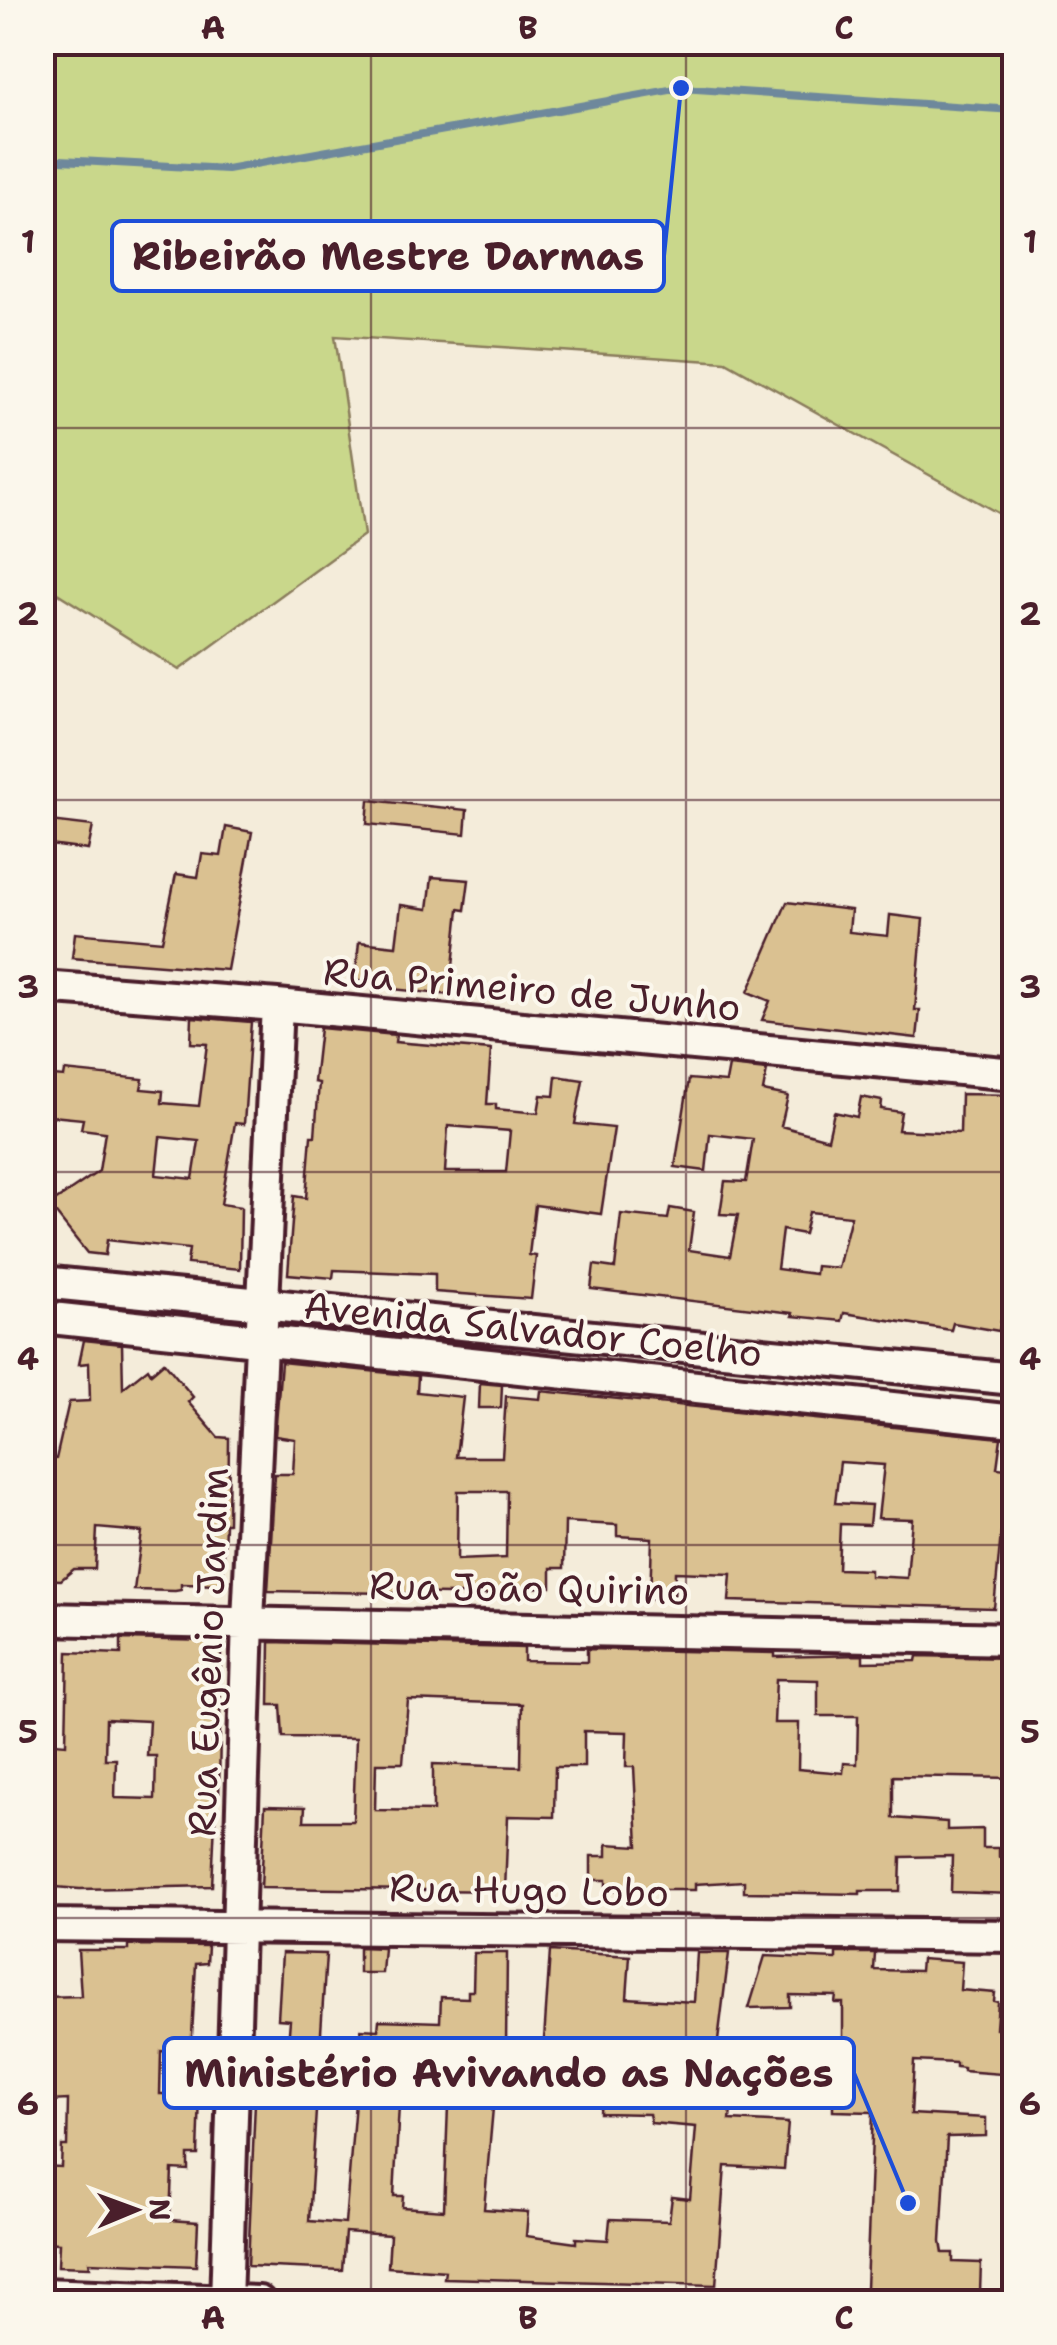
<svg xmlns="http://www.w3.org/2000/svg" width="1057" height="2345" font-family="'Shantell Sans',sans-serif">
  <rect width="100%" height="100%" fill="#f4ecda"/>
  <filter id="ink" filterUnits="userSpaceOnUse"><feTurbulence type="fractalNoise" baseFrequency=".01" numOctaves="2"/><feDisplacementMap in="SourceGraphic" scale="20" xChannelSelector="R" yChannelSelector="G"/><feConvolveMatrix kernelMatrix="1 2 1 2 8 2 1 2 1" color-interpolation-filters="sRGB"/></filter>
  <g filter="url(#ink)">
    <path fill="#c9d78b" stroke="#8a7b5b" stroke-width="2.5" d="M42,43H1014V522L726,362L335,336L364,535L179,670L43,584Z"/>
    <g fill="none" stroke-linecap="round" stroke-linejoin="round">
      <path stroke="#6e889c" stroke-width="8" d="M42,159L227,169L681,88L1014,110"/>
    </g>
    <path fill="#dac191" stroke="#4a1f2b" stroke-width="2.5" fill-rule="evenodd" d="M369,800L467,810L465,834L367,824Z
      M42,820L93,826L88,850L42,844Z
      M226,827L252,832L227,970L72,958L75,933L162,941L176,874L198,877L202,854L221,856Z
      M432,877L469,880L465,910L459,909L450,995L392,989L393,985L355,980L359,942L396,946L401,905L428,909Z
      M787,902L851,910L849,932L888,936L890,915L923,919L915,1010H920L917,1038L762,1020L770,1001L748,992Z
      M192,1017L251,1022L244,1124L235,1123L221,1204L241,1207L240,1269L187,1264L189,1249L107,1240L105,1255L87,1253L49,1205L99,1171L105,1132L81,1129L83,1119L42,1115V1075L64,1077L65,1071L143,1079L141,1089L163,1091L162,1103L199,1106L207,1044L191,1043ZM160,1137L199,1141L193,1179L156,1175Z
      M320,1028L396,1035L395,1042L491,1050L487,1104H496V1109L538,1113L541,1095L554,1096L556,1076L583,1080L575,1124L614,1128L601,1214L535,1205L529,1255L536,1256L531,1299L435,1292V1274L334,1270L333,1278L288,1274L294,1196L306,1198L311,1136H315L319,1083L314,1082ZM448,1126L510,1131L506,1172H445Z
      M729,1066L767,1070L763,1091L788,1096L781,1126L828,1139L834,1112L857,1117L861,1097L882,1101L881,1109L901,1112L898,1130L960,1133L961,1094L1014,1095V1301L1005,1300L999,1331L953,1323L951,1330L844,1313L842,1321L792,1316L793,1313L591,1289L594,1265L615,1268L621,1214L668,1219L670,1208L694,1212L689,1250L730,1256L738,1215L720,1214L725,1181L746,1182L753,1139L710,1134L706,1171L675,1167L689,1079L726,1082ZM809,1212L851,1216L838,1268L816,1266L815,1274L777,1269L782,1230L804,1234Z
      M84,1340L122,1344L123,1388L148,1368L151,1373L164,1362L193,1397L188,1402L218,1437L229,1438L228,1523H225L223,1585L181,1584V1590L175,1591L134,1590L142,1532L97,1528L95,1569H74L61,1580L42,1579V1461L56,1459L69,1402L90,1401L89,1363L79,1364Z
      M281,1362L418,1376L417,1392L463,1397L456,1457H502L506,1396L540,1399L541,1391L1001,1438L997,1468L1007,1469L994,1608L729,1601L731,1574L675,1572L674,1600L650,1599L652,1538L617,1536V1525L565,1522L564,1568H551V1587L513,1588V1595L268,1591L275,1474H293L295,1439L275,1436ZM840,1462L884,1465L878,1518L912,1519L907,1578L870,1576V1570L838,1569L840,1524L869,1525L871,1505L835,1503ZM458,1491H507L506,1558L457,1560Z
      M480,1383L502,1385L501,1408H479Z
      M121,1639L216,1641L221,1646L219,1798H216L212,1886L80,1889L43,1886L42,1742L66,1744L68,1652L121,1654ZM106,1719L149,1721L147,1756H156L155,1799L115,1798L116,1759H105Z
      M270,1642L524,1648V1661L587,1662V1649L775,1653V1657L863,1655V1662L916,1661L917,1656L1008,1658V1677H1014V1778L893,1776V1818L947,1822V1830L983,1829V1848H999V1857H1013L1014,1894L951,1892L952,1856L901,1857L900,1891H860V1894L744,1892V1881L695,1884V1890H606V1880H591V1856H607V1844L638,1846L634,1767H626L627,1732L584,1731V1767H555L554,1817L508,1816L505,1891L261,1888L265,1806L305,1807L304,1821H353L356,1738L283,1737L281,1705H269ZM776,1679L818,1680V1716H858L857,1764L844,1763L843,1773L798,1769L799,1723H774ZM408,1700L522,1704L521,1767L433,1764V1811L375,1810L376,1763H403Z
      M128,1945L208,1946L207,1963L196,1964L191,2053L161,2051L160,2094H200L198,2155H188V2170L172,2169L170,2220L198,2222L196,2266L89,2262L90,2267L58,2266L59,2243L42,2242V2166L61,2167L62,2146H67L68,2100L49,2101L48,2081H53L50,2026L45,2027L43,1997L81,1996L78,1950H128Z
      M359,1947L384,1948L382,1973H359Z
      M550,1951L630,1956L627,1998L694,2002L697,1953H729L714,2073L734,2077L730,2120L788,2123L784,2169L725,2166L716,2285L444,2278L445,2271L388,2267L390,2235L345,2232L342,2270L248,2266L257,2055L287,2057L290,2020L278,2019L282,1953L326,1954L309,2221L345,2224L361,2029L378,2030L379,2020L440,2022L441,1997L468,1998V1991H473L474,1953H507L506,2046L495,2045L494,2087H505V2108H493L484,2209L528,2212L526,2236L576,2243V2238L608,2240L610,2219L669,2221L672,2197L690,2199L696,2127L651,2123L649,2114L600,2113L601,2092L541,2084ZM399,2105L448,2106L444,2210L402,2207L403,2196H394Z
      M836,1953H875L874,1970L920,1971L921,1959L962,1962L960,1990L995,1993L994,2001L998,2002L996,2028H1014V2075L963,2071V2068L956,2067V2063L914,2061L911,2114L986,2118V2136L947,2137L941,2241L943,2253H953V2262L981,2263L980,2292H967V2296L877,2293L878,2289L866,2288L873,2112L833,2111V2078H843V2003H835L836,1996L790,1995V2007L749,2008L765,1956L836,1959Z"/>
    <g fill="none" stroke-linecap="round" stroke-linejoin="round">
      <g stroke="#4a1f2b" stroke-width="38">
        <path id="minor" d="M42,987L277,1005L1014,1074
          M42,1282L1014,1379
          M42,1317L1014,1421
          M42,1619L1014,1639
          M42,1925L1014,1936
          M42,2294L259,2302
          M226,2302L248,1621L277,1005"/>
      </g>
      <use href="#minor" stroke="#fbf7ec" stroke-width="30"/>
    </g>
  </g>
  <path fill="none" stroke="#4a1f2b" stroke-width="2.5" stroke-opacity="0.55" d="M371,42V2302M686,42V2302M42,428H1014M42,800H1014M42,1172H1014M42,1545H1014M42,1918H1014"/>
  <g text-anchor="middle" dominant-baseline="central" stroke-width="8" stroke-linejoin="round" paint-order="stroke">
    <g font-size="38" fill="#4a1f2b" stroke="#fbf7ec">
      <text transform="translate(532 989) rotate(5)">Rua Primeiro de Junho</text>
      <text transform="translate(533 1329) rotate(6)">Avenida Salvador Coelho</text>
      <text transform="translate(529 1588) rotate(1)">Rua João Quirino</text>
      <text transform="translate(208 1652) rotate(-88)">Rua Eugênio Jardim</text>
      <text transform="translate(529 1890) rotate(1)">Rua Hugo Lobo</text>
    </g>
  </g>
  <path fill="none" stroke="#1d4ed8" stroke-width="4" d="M681 88L664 256M908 2203L854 2073"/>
  <g fill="#1d4ed8" stroke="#fbf7ec" stroke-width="4">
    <circle cx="681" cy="88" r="10"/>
    <circle cx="908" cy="2203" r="10"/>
  </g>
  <g fill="#fbf7ec" stroke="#1d4ed8" stroke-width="4">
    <rect x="112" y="221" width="552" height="70" rx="10"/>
    <rect x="164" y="2038" width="690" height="70" rx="10"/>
  </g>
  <g font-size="40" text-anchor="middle" font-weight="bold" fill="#4a1f2b">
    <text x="388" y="270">Ribeirão Mestre Darmas</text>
    <text x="509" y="2087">Ministério Avivando as Nações</text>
  </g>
  <rect width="1057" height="2345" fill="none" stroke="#fbf7ec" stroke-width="110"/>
  <g transform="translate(135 2210) rotate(89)" stroke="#fbf7ec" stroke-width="8" paint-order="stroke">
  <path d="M0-8L18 38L0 25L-18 38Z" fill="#4a1f2b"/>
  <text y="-15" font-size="28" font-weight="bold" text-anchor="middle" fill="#4a1f2b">N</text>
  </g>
  <rect x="55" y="55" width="947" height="2235" fill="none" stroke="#4a1f2b" stroke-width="4"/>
  <g font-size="32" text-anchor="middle" font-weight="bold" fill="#4a1f2b">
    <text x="213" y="39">A</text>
    <text x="528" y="39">B</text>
    <text x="844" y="39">C</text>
    <text x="28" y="253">1</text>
    <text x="1030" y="253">1</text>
    <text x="28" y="625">2</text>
    <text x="1030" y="625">2</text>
    <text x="28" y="998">3</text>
    <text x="1030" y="998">3</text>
    <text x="28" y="1370">4</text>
    <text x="1030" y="1370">4</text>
    <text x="28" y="1743">5</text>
    <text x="1030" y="1743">5</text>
    <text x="28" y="2115">6</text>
    <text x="1030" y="2115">6</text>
    <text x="213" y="2329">A</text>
    <text x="528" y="2329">B</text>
    <text x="844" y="2329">C</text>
  </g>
</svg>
